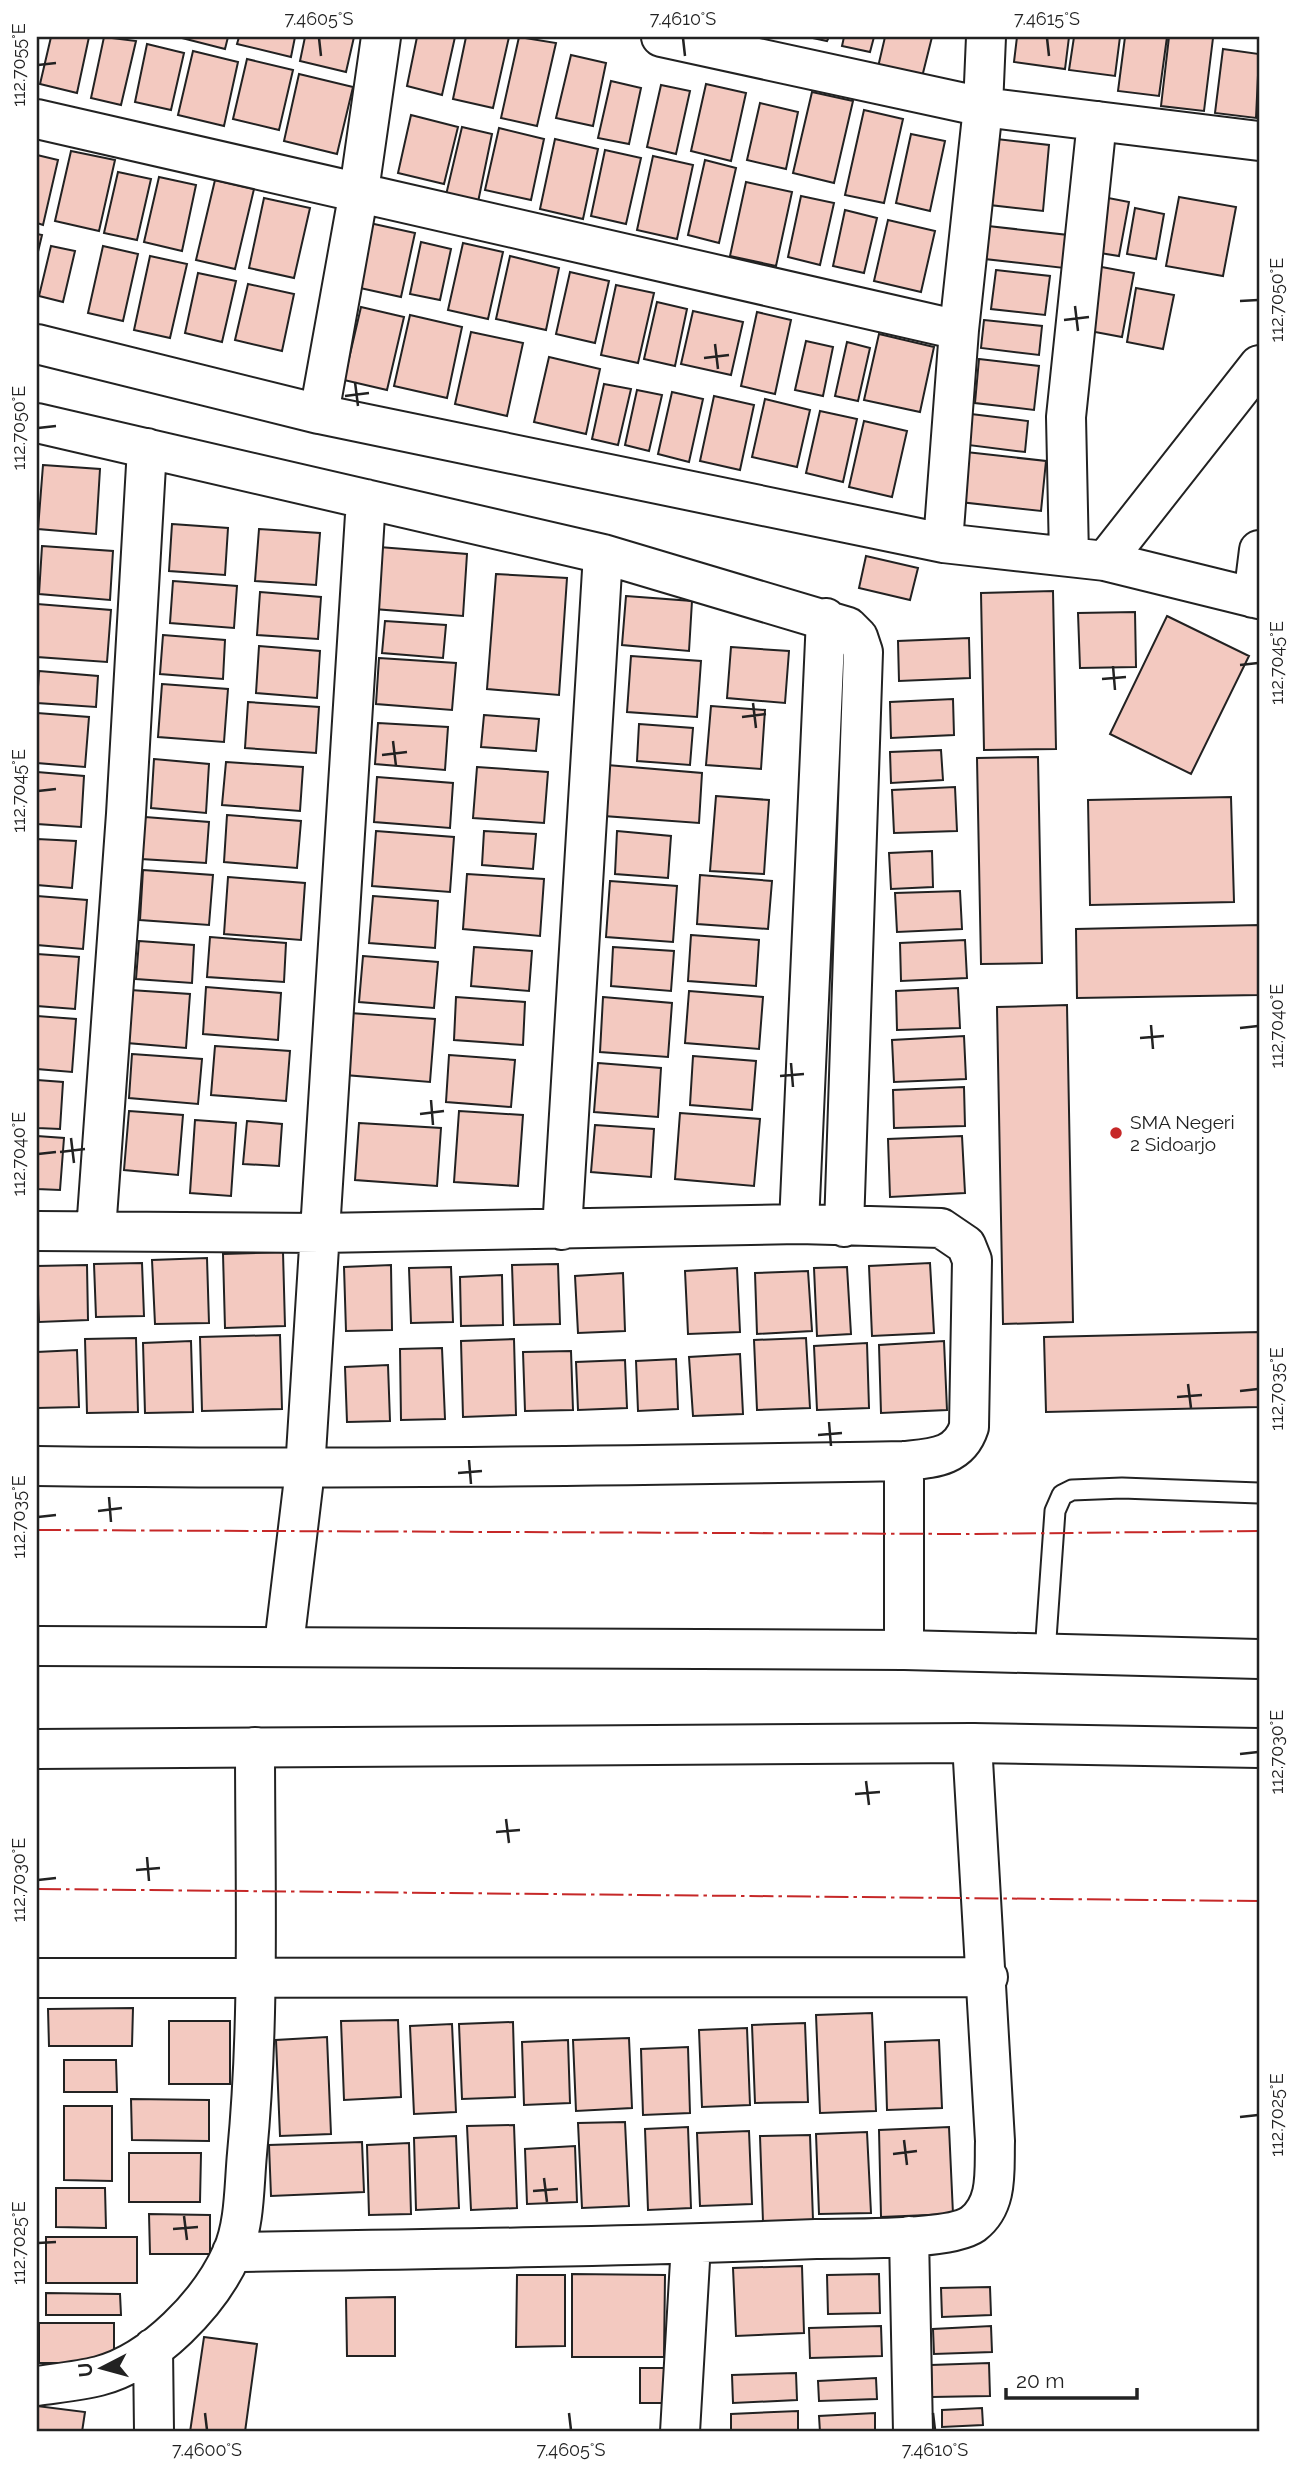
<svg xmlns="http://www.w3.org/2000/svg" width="1296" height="2469" font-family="Raleway,sans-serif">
  <rect width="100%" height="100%" fill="#fff"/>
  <path fill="#f3c9c0" stroke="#222" stroke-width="2" d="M51,37H89L77,93L40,84Z
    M104,37L136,41L121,105L91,98Z
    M178,37H228L225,49Z
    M239,37H295L291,57L237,44Z
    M305,37H354L346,72L300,61Z
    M417,37H455L442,95L407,86Z
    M466,37H509L493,108L453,99Z
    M519,37L556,43L537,126L501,118Z
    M808,37H829L827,41Z
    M844,37H874L870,52L842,46Z
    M885,37H932L922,77L878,67Z
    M1017,37H1069L1065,69L1014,62Z
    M1074,37H1120L1115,76L1069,70Z
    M1125,37H1167L1159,96L1118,91Z
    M1169,37L1213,38L1204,111L1161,106Z
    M147,44L184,53L171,110L135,102Z
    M1223,49L1259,54L1256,118L1215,113Z
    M193,51L238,62L224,126L178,115Z
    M571,55L606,63L593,126L556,118Z
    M247,59L293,70L279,130L233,119Z
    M299,74L353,87L337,154L284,141Z
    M611,81L641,88L629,144L598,138Z
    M706,84L746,93L731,161L691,151Z
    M661,85L690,91L676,154L647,147Z
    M812,92L853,101L834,183L793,173Z
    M760,103L798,112L786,169L747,160Z
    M864,110L903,119L884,203L845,195Z
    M411,115L458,127L444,184L398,173Z
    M462,127L492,134L478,202L446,195Z
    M499,128L544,139L531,200L485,190Z
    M911,134L945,141L930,211L896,203Z
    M988,138L1049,145L1043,211L981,204Z
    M555,139L598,149L583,219L540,209Z
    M605,150L641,158L626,224L591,216Z
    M71,151L115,160L99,231L55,221Z
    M37,155L58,160L43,225L37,223Z
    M653,156L693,165L677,239L637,230Z
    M705,160L736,168L719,243L688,235Z
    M118,172L151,179L137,240L104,233Z
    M159,177L196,185L182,251L144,242Z
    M215,180L254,189L235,269L196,260Z
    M746,182L792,192L776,266L730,256Z
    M801,196L834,203L820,265L788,257Z
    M1098,196L1129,202L1119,256L1087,251Z
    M1179,197L1236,207L1223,276L1166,266Z
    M264,198L310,208L294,278L249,268Z
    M1135,208L1164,214L1156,259L1127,254Z
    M845,210L877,218L864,273L833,266Z
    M888,220L935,231L921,292L874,281Z
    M365,222L415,233L401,297L351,286Z
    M988,226L1068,235L1064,268L985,259Z
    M37,234L42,235L37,256Z
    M421,242L451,249L440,300L410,294Z
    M463,243L503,252L488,319L448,310Z
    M51,246L75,251L63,302L39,296Z
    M103,246L138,254L123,321L88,313Z
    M150,256L187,264L170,338L134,330Z
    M510,256L559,268L546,330L496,319Z
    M1091,265L1134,273L1122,337L1079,329Z
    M996,270L1050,276L1045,315L991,309Z
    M570,272L609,281L595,343L556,334Z
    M198,273L236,281L222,342L185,333Z
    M248,284L294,294L282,351L235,340Z
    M616,285L654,293L638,363L601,355Z
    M1136,288L1174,295L1163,349L1127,342Z
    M657,302L687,309L675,366L644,359Z
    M361,307L404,317L387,390L344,380Z
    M693,311L743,322L731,375L681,364Z
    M757,312L791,320L775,394L741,386Z
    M410,315L462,327L447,398L394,386Z
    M984,320L1042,326L1039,355L981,348Z
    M471,332L523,343L507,416L455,404Z
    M879,334L934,347L920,412L864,400Z
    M806,341L833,347L823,396L795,390Z
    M847,342L870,348L858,401L835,396Z
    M549,357L600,369L586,434L534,422Z
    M979,359L1039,366L1034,410L975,403Z
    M604,384L631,389L618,445L592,439Z
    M637,390L662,395L649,451L625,445Z
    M672,392L703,399L689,462L658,454Z
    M714,396L754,405L740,470L700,461Z
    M765,399L810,410L797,467L752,457Z
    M820,411L857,419L843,482L806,473Z
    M971,414L1028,421L1025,452L968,445Z
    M864,421L907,431L892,497L849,487Z
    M966,452L1046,461L1041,511L960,502Z
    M43,465L100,469L96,534L38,529Z
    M172,524L228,528L225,575L169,571Z
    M259,529L320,533L316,585L255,581Z
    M42,546L113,551L110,600L39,594Z
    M379,547L467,554L463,616L374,609Z
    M866,556L918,568L910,600L859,588Z
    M496,574L567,578L559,695L487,689Z
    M173,581L237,586L234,628L170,623Z
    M1053,591L1056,749L984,750L981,593Z
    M260,592L321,597L318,639L257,635Z
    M626,596L692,601L689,651L622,645Z
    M37,604L111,610L107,662L37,657Z
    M1135,612L1136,667L1080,668L1078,613Z
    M1167,616L1249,656L1191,774L1110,734Z
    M385,621L446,625L443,658L382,653Z
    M163,635L225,640L223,679L160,674Z
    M969,638L970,678L899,681L898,641Z
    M259,646L320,651L317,698L256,693Z
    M731,647L789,651L785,703L727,698Z
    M631,656L701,661L697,717L627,712Z
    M379,658L456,663L452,710L376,704Z
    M39,671L98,676L96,707L37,703Z
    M162,684L228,689L224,742L158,737Z
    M953,699L954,735L891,738L890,702Z
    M248,702L319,707L316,753L245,748Z
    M711,706L765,710L761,769L706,765Z
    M37,713L89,717L85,767L37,763Z
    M484,715L539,719L536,751L481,747Z
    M378,723L448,727L445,770L375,764Z
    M639,724L693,728L690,765L637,761Z
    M941,750L943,780L891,783L890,752Z
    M1038,757L1042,963L981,964L977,758Z
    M154,759L209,764L206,813L151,808Z
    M226,762L303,767L300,811L222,805Z
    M607,765L702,773L699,823L604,816Z
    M477,767L548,772L544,823L473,818Z
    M37,772L84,776L81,827L37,824Z
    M377,777L453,783L450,828L374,822Z
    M955,787L957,831L894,833L892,790Z
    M716,796L769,800L764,874L710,871Z
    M1231,797L1234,902L1090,905L1088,800Z
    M227,815L301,821L297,868L224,862Z
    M145,817L209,822L206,863L141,859Z
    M376,831L454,837L450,892L372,886Z
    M484,831L536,834L533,869L482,865Z
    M617,831L671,836L668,878L615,874Z
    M37,839L76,841L72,888L37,885Z
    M932,851L933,887L891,889L889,853Z
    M143,870L213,875L209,925L140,920Z
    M467,874L544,879L540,936L463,929Z
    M700,875L772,881L768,929L697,924Z
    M228,877L305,883L301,940L224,934Z
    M610,881L677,886L673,942L606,937Z
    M960,891L962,929L897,932L895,893Z
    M37,896L87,900L83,949L37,945Z
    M373,896L438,901L435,948L369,943Z
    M1259,925V995L1077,998L1076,929Z
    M691,935L759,940L756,986L688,981Z
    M210,937L286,943L284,982L207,977Z
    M965,940L967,978L901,981L900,943Z
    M139,941L194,945L192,983L136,979Z
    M474,947L532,951L529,991L471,986Z
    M613,947L674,951L671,991L611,986Z
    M37,954L79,957L75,1009L37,1006Z
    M363,956L438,962L434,1008L359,1002Z
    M206,987L281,993L278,1040L203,1034Z
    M958,988L960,1028L897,1030L896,991Z
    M130,990L190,994L186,1048L127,1043Z
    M689,991L763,997L759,1049L685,1043Z
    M456,997L525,1002L523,1045L454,1040Z
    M603,997L672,1003L668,1057L600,1052Z
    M1067,1005L1073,1322L1003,1324L997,1007Z
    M350,1013L435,1019L430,1082L345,1075Z
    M37,1016L76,1019L72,1072L37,1069Z
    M964,1036L966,1079L894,1082L892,1040Z
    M215,1046L290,1051L286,1101L211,1095Z
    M132,1054L202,1059L198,1104L129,1098Z
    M449,1055L515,1060L511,1107L446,1102Z
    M693,1056L756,1061L752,1110L690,1105Z
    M598,1063L661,1068L658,1117L594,1112Z
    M37,1080L63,1082L60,1129L37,1128Z
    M964,1087L965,1126L894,1128L893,1090Z
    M129,1111L183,1115L178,1175L124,1170Z
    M459,1111L523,1115L518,1186L454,1182Z
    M680,1113L760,1119L754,1186L675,1179Z
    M195,1120L236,1123L231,1196L190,1193Z
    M247,1121L282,1124L279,1166L243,1164Z
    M359,1123L441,1128L437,1186L355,1180Z
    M595,1125L654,1129L651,1177L591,1172Z
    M37,1136L64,1138L60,1190L37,1189Z
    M962,1136L965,1193L890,1197L888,1139Z
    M283,1252L285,1326L225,1328L223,1254Z
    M207,1258L209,1323L155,1324L152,1260Z
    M142,1263L144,1316L96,1317L94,1264Z
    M930,1263L934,1333L872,1336L869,1266Z
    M558,1264L560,1324L514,1325L512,1265Z
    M87,1265L88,1320L39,1322L37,1266Z
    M391,1265L392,1330L346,1331L344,1267Z
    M451,1267L453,1322L411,1323L409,1268Z
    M847,1267L851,1334L817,1336L814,1268Z
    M737,1268L740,1332L688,1334L685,1271Z
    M808,1271L812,1331L757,1334L755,1273Z
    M623,1273L625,1331L578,1333L575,1276Z
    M502,1275L503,1325L461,1326L460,1277Z
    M1259,1332V1407L1046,1412L1044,1337Z
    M280,1335L282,1409L202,1411L200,1337Z
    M136,1338L138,1412L87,1413L85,1339Z
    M806,1338L810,1408L757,1410L754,1340Z
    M514,1339L516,1415L463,1417L461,1341Z
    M191,1341L193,1412L145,1413L143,1343Z
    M944,1341L947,1410L881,1413L879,1345Z
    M867,1343L869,1408L817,1410L814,1346Z
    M442,1348L445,1419L401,1420L400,1349Z
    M77,1350L79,1407L37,1408V1352Z
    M571,1351L573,1410L525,1411L523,1352Z
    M740,1354L743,1414L693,1416L689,1357Z
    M676,1359L678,1409L638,1411L636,1361Z
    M625,1360L627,1408L578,1410L576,1362Z
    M388,1365L390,1421L347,1422L345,1367Z
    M133,2008L132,2046H49L48,2009Z
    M872,2013L876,2111L820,2113L816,2015Z
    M398,2020L401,2097L344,2100L341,2021Z
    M169,2021H230V2084H169Z
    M513,2022L515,2097L462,2099L459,2024Z
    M805,2023L808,2102L755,2103L752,2025Z
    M452,2024L456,2112L414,2114L410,2026Z
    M747,2028L750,2105L702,2107L699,2030Z
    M327,2037L331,2134L280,2136L276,2040Z
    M629,2038L632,2108L576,2111L573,2040Z
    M568,2040L570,2103L524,2105L522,2042Z
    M939,2040L942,2108L887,2110L885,2042Z
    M688,2047L690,2113L643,2115L641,2049Z
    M64,2060H116L117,2092H64Z
    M131,2099L209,2100V2141L132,2140Z
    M64,2106H112V2181L64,2180Z
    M625,2122L629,2206L582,2208L578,2123Z
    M514,2125L517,2208L471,2210L467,2126Z
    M688,2127L691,2208L648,2210L645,2129Z
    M949,2127L953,2214L881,2217L879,2130Z
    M749,2131L752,2204L700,2206L697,2133Z
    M867,2132L871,2213L819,2214L816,2134Z
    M810,2135L813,2220L763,2222L760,2136Z
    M456,2136L459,2208L416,2210L414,2138Z
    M362,2142L364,2192L271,2196L269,2145Z
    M409,2143L411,2214L369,2215L367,2145Z
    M575,2146L577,2202L527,2204L525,2149Z
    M129,2153H201L200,2202H129Z
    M56,2188H105L106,2228L56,2227Z
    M149,2214L210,2215V2254H150Z
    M46,2237H137V2283H46Z
    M802,2266L804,2333L736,2336L733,2268Z
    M572,2274L665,2275L664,2357H572Z
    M879,2274L880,2313L828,2314L827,2275Z
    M517,2275H565V2346L516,2347Z
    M990,2287L991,2315L942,2317L941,2288Z
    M46,2293L120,2294L121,2315H46Z
    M395,2297V2356H347L346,2298Z
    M39,2323H114V2363H39Z
    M881,2326L882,2356L810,2358L809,2328Z
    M991,2326L992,2352L934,2354L933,2329Z
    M204,2337L257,2344L245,2432H190Z
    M989,2363L990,2396L932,2397L931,2365Z
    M640,2368H673V2403H640Z
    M796,2373L797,2400L733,2403L732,2375Z
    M876,2378L877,2399L819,2401L818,2381Z
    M37,2406L85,2412L82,2432H37Z
    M982,2408L983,2425L942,2427V2410Z
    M798,2411V2432H731V2414Z
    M875,2413V2432H820L819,2416Z"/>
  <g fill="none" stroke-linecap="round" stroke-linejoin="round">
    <g stroke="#222" stroke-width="23">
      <path id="lane" d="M1045,1653L1055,1511L1062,1495L1072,1490L1122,1488L1259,1493"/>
    </g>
    <g stroke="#222" stroke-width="42">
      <path id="street" d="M661,37L983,107L1259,141
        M37,119L959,330
        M37,344L319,414L943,543L1105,561L1259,599
        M319,414L359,191L381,37
        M37,423L603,554L848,627L858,637L863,652L844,1227
        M943,543L959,330L983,107L986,37
        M1069,556L1066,417L1097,121
        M1105,561L1259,365
        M1253,598L1259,550
        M799,1224L826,618
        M562,1230L603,554
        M37,1231L321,1233L799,1224L941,1228L966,1245L972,1260L969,1427C959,1458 932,1458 904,1461C615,1466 326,1470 37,1466
        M96,1231L126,814L147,448
        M904,1461V1650
        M284,1645L305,1470L366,499
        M37,1978L988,1977
        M909,2236L913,2432
        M232,2252C427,2249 621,2247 816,2239C849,2238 949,2241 973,2224C999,2204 994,2170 995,2141L972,1743
        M153,2348L154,2432
        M37,2386C57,2383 79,2381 99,2376C153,2362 210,2303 232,2253C245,2224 244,2186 247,2154C260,2019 255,1883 255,1747
        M680,2432L691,2244"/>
    </g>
    <g stroke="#222" stroke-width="42">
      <path id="secondary" d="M37,1646L904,1650L1259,1659
        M37,1749L972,1743L1259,1748"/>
    </g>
    <use href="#lane" stroke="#fff" stroke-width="19"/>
    <use href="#street" stroke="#fff" stroke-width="38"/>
    <use href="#secondary" stroke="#fff" stroke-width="38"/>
    <path stroke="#c62828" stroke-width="2" stroke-dasharray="24 5 3.5 5" stroke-linecap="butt" d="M37,1530L965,1534L1259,1531
      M37,1889L1259,1901"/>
  </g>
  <path fill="none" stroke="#222" stroke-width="2.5" d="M319,38L321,56M683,38L685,56M1047,38L1049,56M38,65L56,63M1240,301L1258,300M1075,306L1078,331M1064,320L1089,317M715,344L718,369M704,358L729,355M355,382L358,406M345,396L369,393M38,428L56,426M1240,665L1258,663M1113,666L1115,690M1102,679L1126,677M753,703L756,728M742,717L766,714M393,741L396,766M382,755L407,752M38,791L56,789M1151,1025L1153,1049M1240,1028L1258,1026M1140,1038L1164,1036M791,1063L793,1087M780,1076L804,1074M431,1100L433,1125M420,1114L444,1111M71,1138L74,1163M60,1152L85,1149M38,1154L56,1152M1188,1384L1191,1408M1240,1391L1258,1389M1177,1397L1202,1395M829,1422L831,1446M818,1435L842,1433M469,1460L471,1484M458,1473L482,1471M109,1497L111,1522M98,1511L122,1508M38,1517L56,1515M1240,1754L1258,1752M866,1781L869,1805M855,1794L880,1792M506,1819L509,1843M496,1832L520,1830M147,1857L149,1881M136,1870L160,1868M38,1880L56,1878M1240,2117L1258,2115M904,2140L907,2165M893,2154L917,2151M544,2178L547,2202M533,2191L558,2189M184,2216L187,2240M173,2229L198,2227M38,2243L56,2242M205,2413L207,2430M569,2413L571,2430M933,2413L935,2430"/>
  <circle fill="#c62828" stroke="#fff" stroke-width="2.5" cx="1116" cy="1133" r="7"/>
  <g text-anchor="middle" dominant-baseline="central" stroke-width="5" stroke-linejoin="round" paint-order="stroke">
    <g font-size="19" fill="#222" stroke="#fff" text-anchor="start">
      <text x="1130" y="1122">SMA Negeri<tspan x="1130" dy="22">2 Sidoarjo</tspan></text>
    </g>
  </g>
  <rect width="1296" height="2469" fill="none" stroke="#ffffff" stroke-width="77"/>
  <g transform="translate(102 2368) rotate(264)" stroke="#ffffff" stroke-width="5" paint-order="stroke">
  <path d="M0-5L12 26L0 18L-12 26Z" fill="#222222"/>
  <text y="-10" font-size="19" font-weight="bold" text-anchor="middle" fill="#222222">U</text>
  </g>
  <path d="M1006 2388v10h131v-10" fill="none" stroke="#222222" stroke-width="3.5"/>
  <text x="1016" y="2388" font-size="21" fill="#222222" stroke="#ffffff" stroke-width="5" paint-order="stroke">20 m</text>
  <rect x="38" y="38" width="1220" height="2392" fill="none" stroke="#222" stroke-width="2.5"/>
  <g font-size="18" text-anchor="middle" fill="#222">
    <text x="319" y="25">7.4605°S</text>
    <text x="683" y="25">7.4610°S</text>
    <text x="1047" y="25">7.4615°S</text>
    <text transform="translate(19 65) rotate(-90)" y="6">112.7055°E</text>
    <text transform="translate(1277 300) rotate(-90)" y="6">112.7050°E</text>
    <text transform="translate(19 428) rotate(-90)" y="6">112.7050°E</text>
    <text transform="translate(1277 663) rotate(-90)" y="6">112.7045°E</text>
    <text transform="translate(19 791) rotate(-90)" y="6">112.7045°E</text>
    <text transform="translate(1277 1026) rotate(-90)" y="6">112.7040°E</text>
    <text transform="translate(19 1154) rotate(-90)" y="6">112.7040°E</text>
    <text transform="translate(1277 1389) rotate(-90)" y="6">112.7035°E</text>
    <text transform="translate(19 1517) rotate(-90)" y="6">112.7035°E</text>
    <text transform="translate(1277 1752) rotate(-90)" y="6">112.7030°E</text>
    <text transform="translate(19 1880) rotate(-90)" y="6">112.7030°E</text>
    <text transform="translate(1277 2115) rotate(-90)" y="6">112.7025°E</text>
    <text transform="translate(19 2243) rotate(-90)" y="6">112.7025°E</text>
    <text x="207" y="2456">7.4600°S</text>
    <text x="571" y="2456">7.4605°S</text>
    <text x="935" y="2456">7.4610°S</text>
  </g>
</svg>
